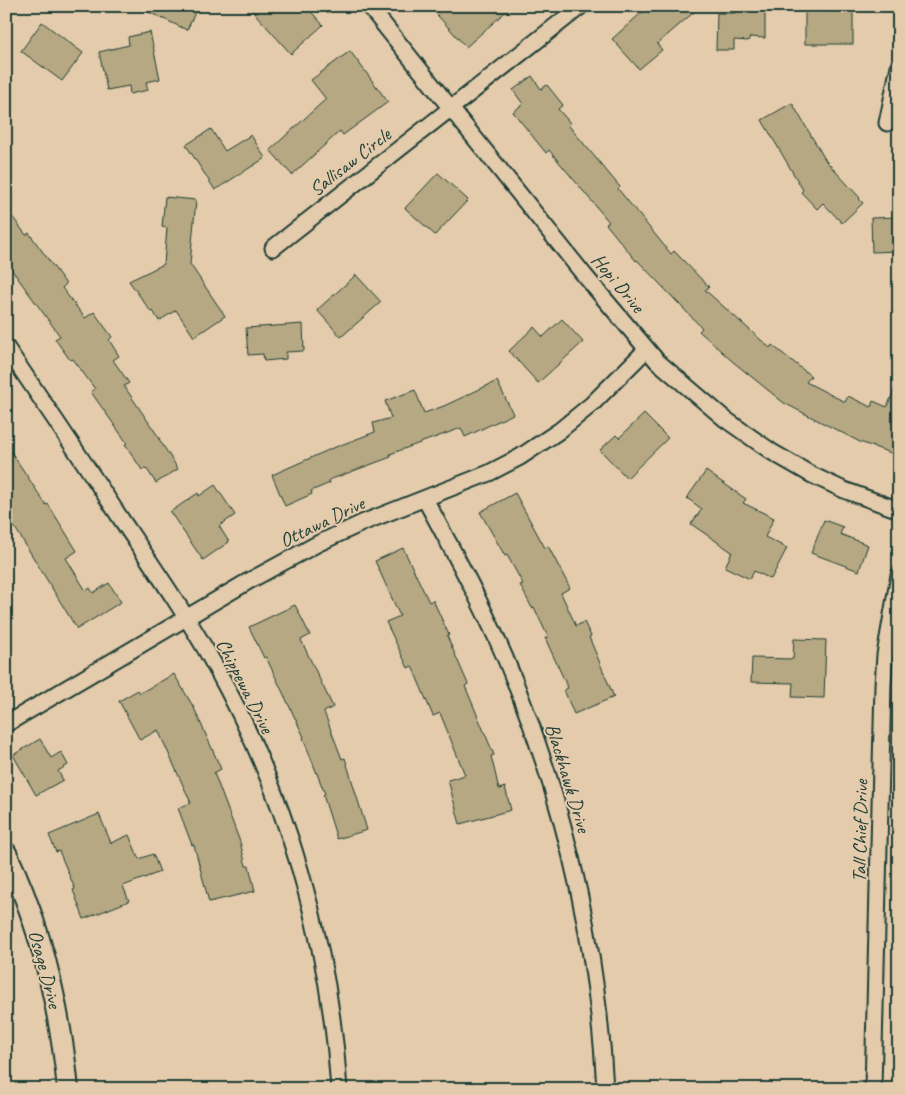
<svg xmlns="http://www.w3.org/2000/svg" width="905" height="1095" font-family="Caveat,sans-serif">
  <rect width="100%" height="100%" fill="#e3cbac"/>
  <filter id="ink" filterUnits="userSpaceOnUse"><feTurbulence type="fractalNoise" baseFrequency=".02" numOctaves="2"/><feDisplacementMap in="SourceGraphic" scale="10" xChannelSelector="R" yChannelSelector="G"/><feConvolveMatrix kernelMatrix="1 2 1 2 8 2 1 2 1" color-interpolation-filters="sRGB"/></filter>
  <g filter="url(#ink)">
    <path fill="#b5a882" stroke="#1f3d34" d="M136,6H198L187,30Z
      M248,6H306L323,25L291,54Z
      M429,6H512L466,47Z
      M649,6H701L657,44L662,50L639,69L612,39Z
      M736,6H765V38L750,37L748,41L734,40V50H716L717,13H735Z
      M805,6H828V12H853V44H805Z
      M42,22L83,53L62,81L21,51Z
      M150,32L160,79L146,82L148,90L130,94L129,86L107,90L99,52L129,45L128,37Z
      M350,51L388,102L343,135L340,131L292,175L270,150L326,99L311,80Z
      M532,76L541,89L547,85L563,105L558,109L571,124L569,126L620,187L618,189L671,254L674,251L709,287L705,290L770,348L772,345L811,376L806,382L845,402L848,396L871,407L873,401L887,407L899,379V456L860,442L784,403L732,361L699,331L702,328L637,260L636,261L606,224L609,222L549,150L546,153L513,112L523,104L513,90Z
      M792,103L826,161L860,198L859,199L863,203L842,223L823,203L817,209L801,192L803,190L762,120Z
      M211,129L225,151L251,135L265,158L215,190L186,145Z
      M438,173L468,200L435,235L405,208Z
      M165,197L196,200L190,264L225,316L194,337L176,310L159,321L153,311L151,312L129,281L164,264L167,228L162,227Z
      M6,208L26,235L29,233L66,284L62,288L85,318L94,312L112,337L109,340L119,356L113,360L129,383L124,386L160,439H159L178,469L156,483L146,468L142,470L125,444L127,443L91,392L95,389L73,359L70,360L55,339L60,336L6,262Z
      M899,217V251L872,252L871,218Z
      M356,275L381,302L341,337L317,310Z
      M562,319L583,342L538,383L509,351L534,327L543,337Z
      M303,324L304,351L286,352V359L264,361L263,354L248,355L246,328Z
      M497,381L513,414L465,437L461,428L390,454L391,457L329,480L330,483L311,491L312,494L285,506L272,475L333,448L375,432L373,423L391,418L385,401L415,390L424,413L444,406Z
      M644,414L668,438L627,478L600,450L616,435L619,438Z
      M6,444L46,505L48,504L77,551L66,558L86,591L90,588L93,593L109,583L121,602L77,629L6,513Z
      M706,471L746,499L743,503L774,518L765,537L787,548L771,579L754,571L750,579L725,567L732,552L691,524L702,509L687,498Z
      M215,485L235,515L219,526L229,542L203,560L170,512L198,493L199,496Z
      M515,493L545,548L548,546L570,588L561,593L576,626L584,622L591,636L589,637L614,697L574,714L564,690L568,688L545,638L548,637L534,607L532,608L520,585L523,584L507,555L505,556L480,512Z
      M824,520L843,527L840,534L868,545L859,571L811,553Z
      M403,548L429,602L433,600L449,635L447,636L468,684L465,686L494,755L491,756L499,789L505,787L511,810L460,824L448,780L465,775L440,713L433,716L412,666L408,668L386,622L400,616L375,561Z
      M295,605L310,635L301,640L333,707L324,712L342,759L345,758L367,830L337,839L323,795L325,794L303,738L304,737L266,657L264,658L249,627Z
      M794,639L826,640L824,698L792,697L793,683L751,682L752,658L793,659Z
      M174,674L194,708L221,769L214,773L240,842L246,866H249L255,891L209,902L194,845H192L178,808L191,803L158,730L140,740L119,701L138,690L140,693Z
      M40,739L51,758L61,752L68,765L58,771L63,780L36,795L13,755Z
      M99,814L111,843L129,835L139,859L153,854L160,872L123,886L129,901L84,919L73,890L75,889L59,851L56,852L49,835Z"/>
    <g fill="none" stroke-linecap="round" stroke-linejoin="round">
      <g stroke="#1f3d34" stroke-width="19">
        <path id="minor" d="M369,6L585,276L657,361L725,419L772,452L812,475L844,490L899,510
          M887,123L899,66
          M273,248L581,6
          M6,347C44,403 82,459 119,516C152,565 186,614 215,666C286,794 330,942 339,1089
          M425,499C457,558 490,618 515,682C566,811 598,949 605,1089
          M6,724L247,582L317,544L362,523L489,473L520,457L559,431L592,404L647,349
          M873,1089L883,685L885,655L899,575"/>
      </g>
      <g stroke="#1f3d34" stroke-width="24">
        <path id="tertiary" d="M6,853C41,926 60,1009 68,1089"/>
      </g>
      <use href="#minor" stroke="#e3cbac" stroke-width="15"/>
      <use href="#tertiary" stroke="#e3cbac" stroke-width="20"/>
    </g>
  </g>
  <g text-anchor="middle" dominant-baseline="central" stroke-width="4" stroke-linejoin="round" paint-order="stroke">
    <g font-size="20" fill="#1f3d34" stroke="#e3cbac">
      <text transform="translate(350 162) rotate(-38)">Sallisaw Circle</text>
      <text transform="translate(618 283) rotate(50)">Hopi Drive</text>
      <text transform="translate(322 522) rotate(-26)">Ottawa Drive</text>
      <text transform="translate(245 686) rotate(63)">Chippewa Drive</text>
      <text transform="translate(568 778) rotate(73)">Blackhawk Drive</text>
      <text transform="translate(860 831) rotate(-89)">Tall Chief Drive</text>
      <text transform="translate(45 969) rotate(75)">Osage Drive</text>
    </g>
  </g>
  <rect width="905" height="1095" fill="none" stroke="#e3cbac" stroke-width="25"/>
  <rect x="12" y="12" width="880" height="1070" fill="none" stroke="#1f3d34" stroke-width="2" filter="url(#ink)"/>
</svg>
